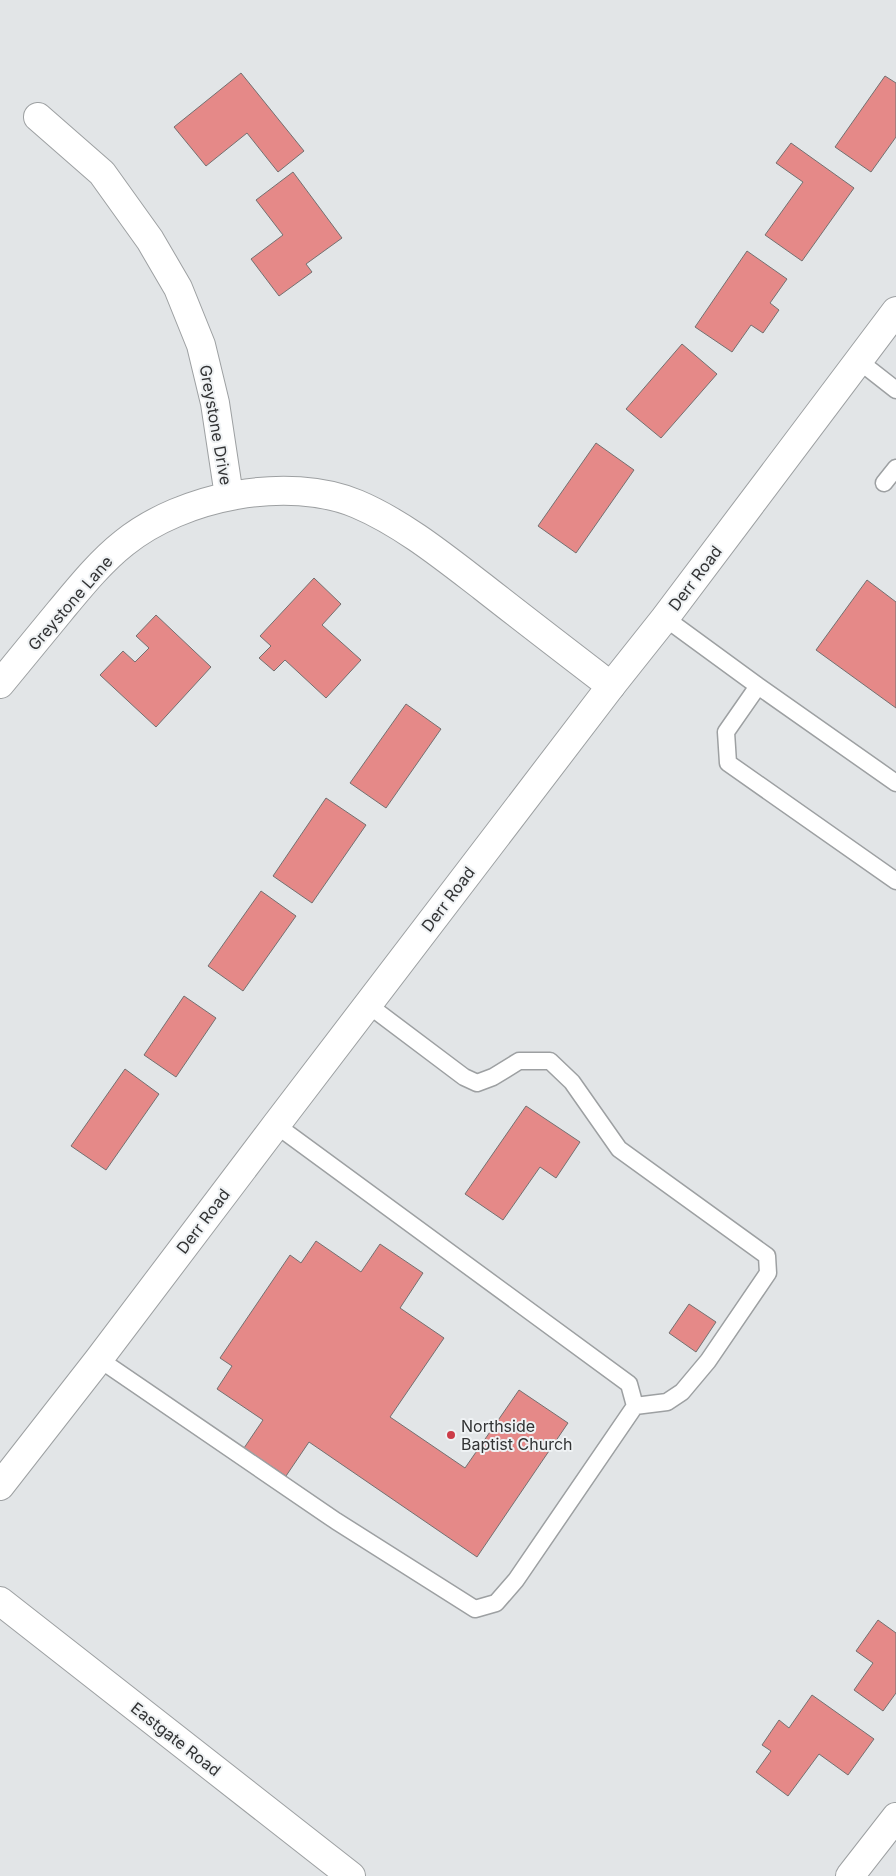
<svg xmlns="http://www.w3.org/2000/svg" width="896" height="1876" font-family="Inter,sans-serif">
  <rect width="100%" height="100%" fill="#e2e5e7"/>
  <path fill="#e58988" stroke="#747070" d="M241,73L304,151L278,172L247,133L206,166L174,127Z
    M885,76L896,83V137L871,172L835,147Z
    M791,143L854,188L802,261L765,235L803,182L776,163Z
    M293,172L342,238L306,264L312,272L279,296L251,259L283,235L256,200Z
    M747,251L787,279L770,303L779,310L763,333L751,325L732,352L695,327Z
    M682,344L717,374L661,438L626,409Z
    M596,443L634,470L576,553L538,526Z
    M314,578L341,604L322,625L361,660L326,698L285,660L274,671L259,658L271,646L260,636Z
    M867,580L896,602V708L816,650Z
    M156,615L211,667L156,727L100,675L123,651L135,662L149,648L136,636Z
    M406,704L441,729L386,808L350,783Z
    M326,798L366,825L312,903L273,876Z
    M261,891L296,916L243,991L208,966Z
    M184,996L216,1018L176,1077L144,1055Z
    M125,1069L159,1094L106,1170L71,1146Z
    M526,1106L580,1142L556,1178L540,1167L503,1220L465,1194Z
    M316,1241L361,1272L380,1244L423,1273L400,1308L444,1338L390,1417L465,1468L519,1390L568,1423L477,1557L309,1442L286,1476L244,1448L263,1420L217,1389L232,1366L220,1358L290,1255L301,1263Z
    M689,1304L716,1322L696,1352L669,1333Z
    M878,1620L896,1633V1693L883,1711L854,1690L873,1663L856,1651Z
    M812,1695L874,1739L848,1775L819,1754L788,1796L756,1772L771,1751L762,1745L779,1720L789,1728Z"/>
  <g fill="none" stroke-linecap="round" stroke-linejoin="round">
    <g stroke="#9da0a2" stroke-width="19">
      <path id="service" d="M859,361L896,390
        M884,483L896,468
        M665,618L758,686L896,783
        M758,686L726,732L728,763L896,881
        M276,1125L629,1384L635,1406
        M99,1359L336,1521L475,1609L496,1603L516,1580L635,1406L667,1402L682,1392L708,1361L768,1273L767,1256L619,1149L572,1082L550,1061H519L493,1077L477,1083L464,1077L367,1004"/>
    </g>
    <g stroke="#9da0a2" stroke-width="30">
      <path id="minor" d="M38,117L102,173L150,240L178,288L201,345L215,403L229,496
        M0,684C20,660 40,635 60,611C80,587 100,562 124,543C182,496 288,475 357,504C402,523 444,557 483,587C525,620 568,653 611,686
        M0,1601L351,1876
        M850,1876L896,1817"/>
    </g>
    <g stroke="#9da0a2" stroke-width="30">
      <path id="tertiary" d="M0,1486L99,1359L276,1125L611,686L665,618L896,311"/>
    </g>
    <use href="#service" stroke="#fff" stroke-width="16"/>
    <use href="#minor" stroke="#fff" stroke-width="28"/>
    <use href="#tertiary" stroke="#fff" stroke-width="28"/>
  </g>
  <circle fill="#cc3c48" stroke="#eff2f4" stroke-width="2" cx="451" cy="1435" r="5"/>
  <g text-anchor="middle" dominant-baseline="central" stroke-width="4" stroke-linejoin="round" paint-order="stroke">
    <g font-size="16" fill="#323334" stroke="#eff2f4">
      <text transform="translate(216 425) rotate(80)">Greystone Drive</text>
      <text transform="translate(695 578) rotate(-53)">Derr Road</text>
      <text transform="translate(70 603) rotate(-49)">Greystone Lane</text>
      <text transform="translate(448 899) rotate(-53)">Derr Road</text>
      <text transform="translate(203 1221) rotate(-53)">Derr Road</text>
      <text transform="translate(176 1739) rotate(38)">Eastgate Road</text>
    </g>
    <g font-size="16" fill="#323334" stroke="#eff2f4" text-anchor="start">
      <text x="461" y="1426">Northside<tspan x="461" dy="18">Baptist Church</tspan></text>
    </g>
  </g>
</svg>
